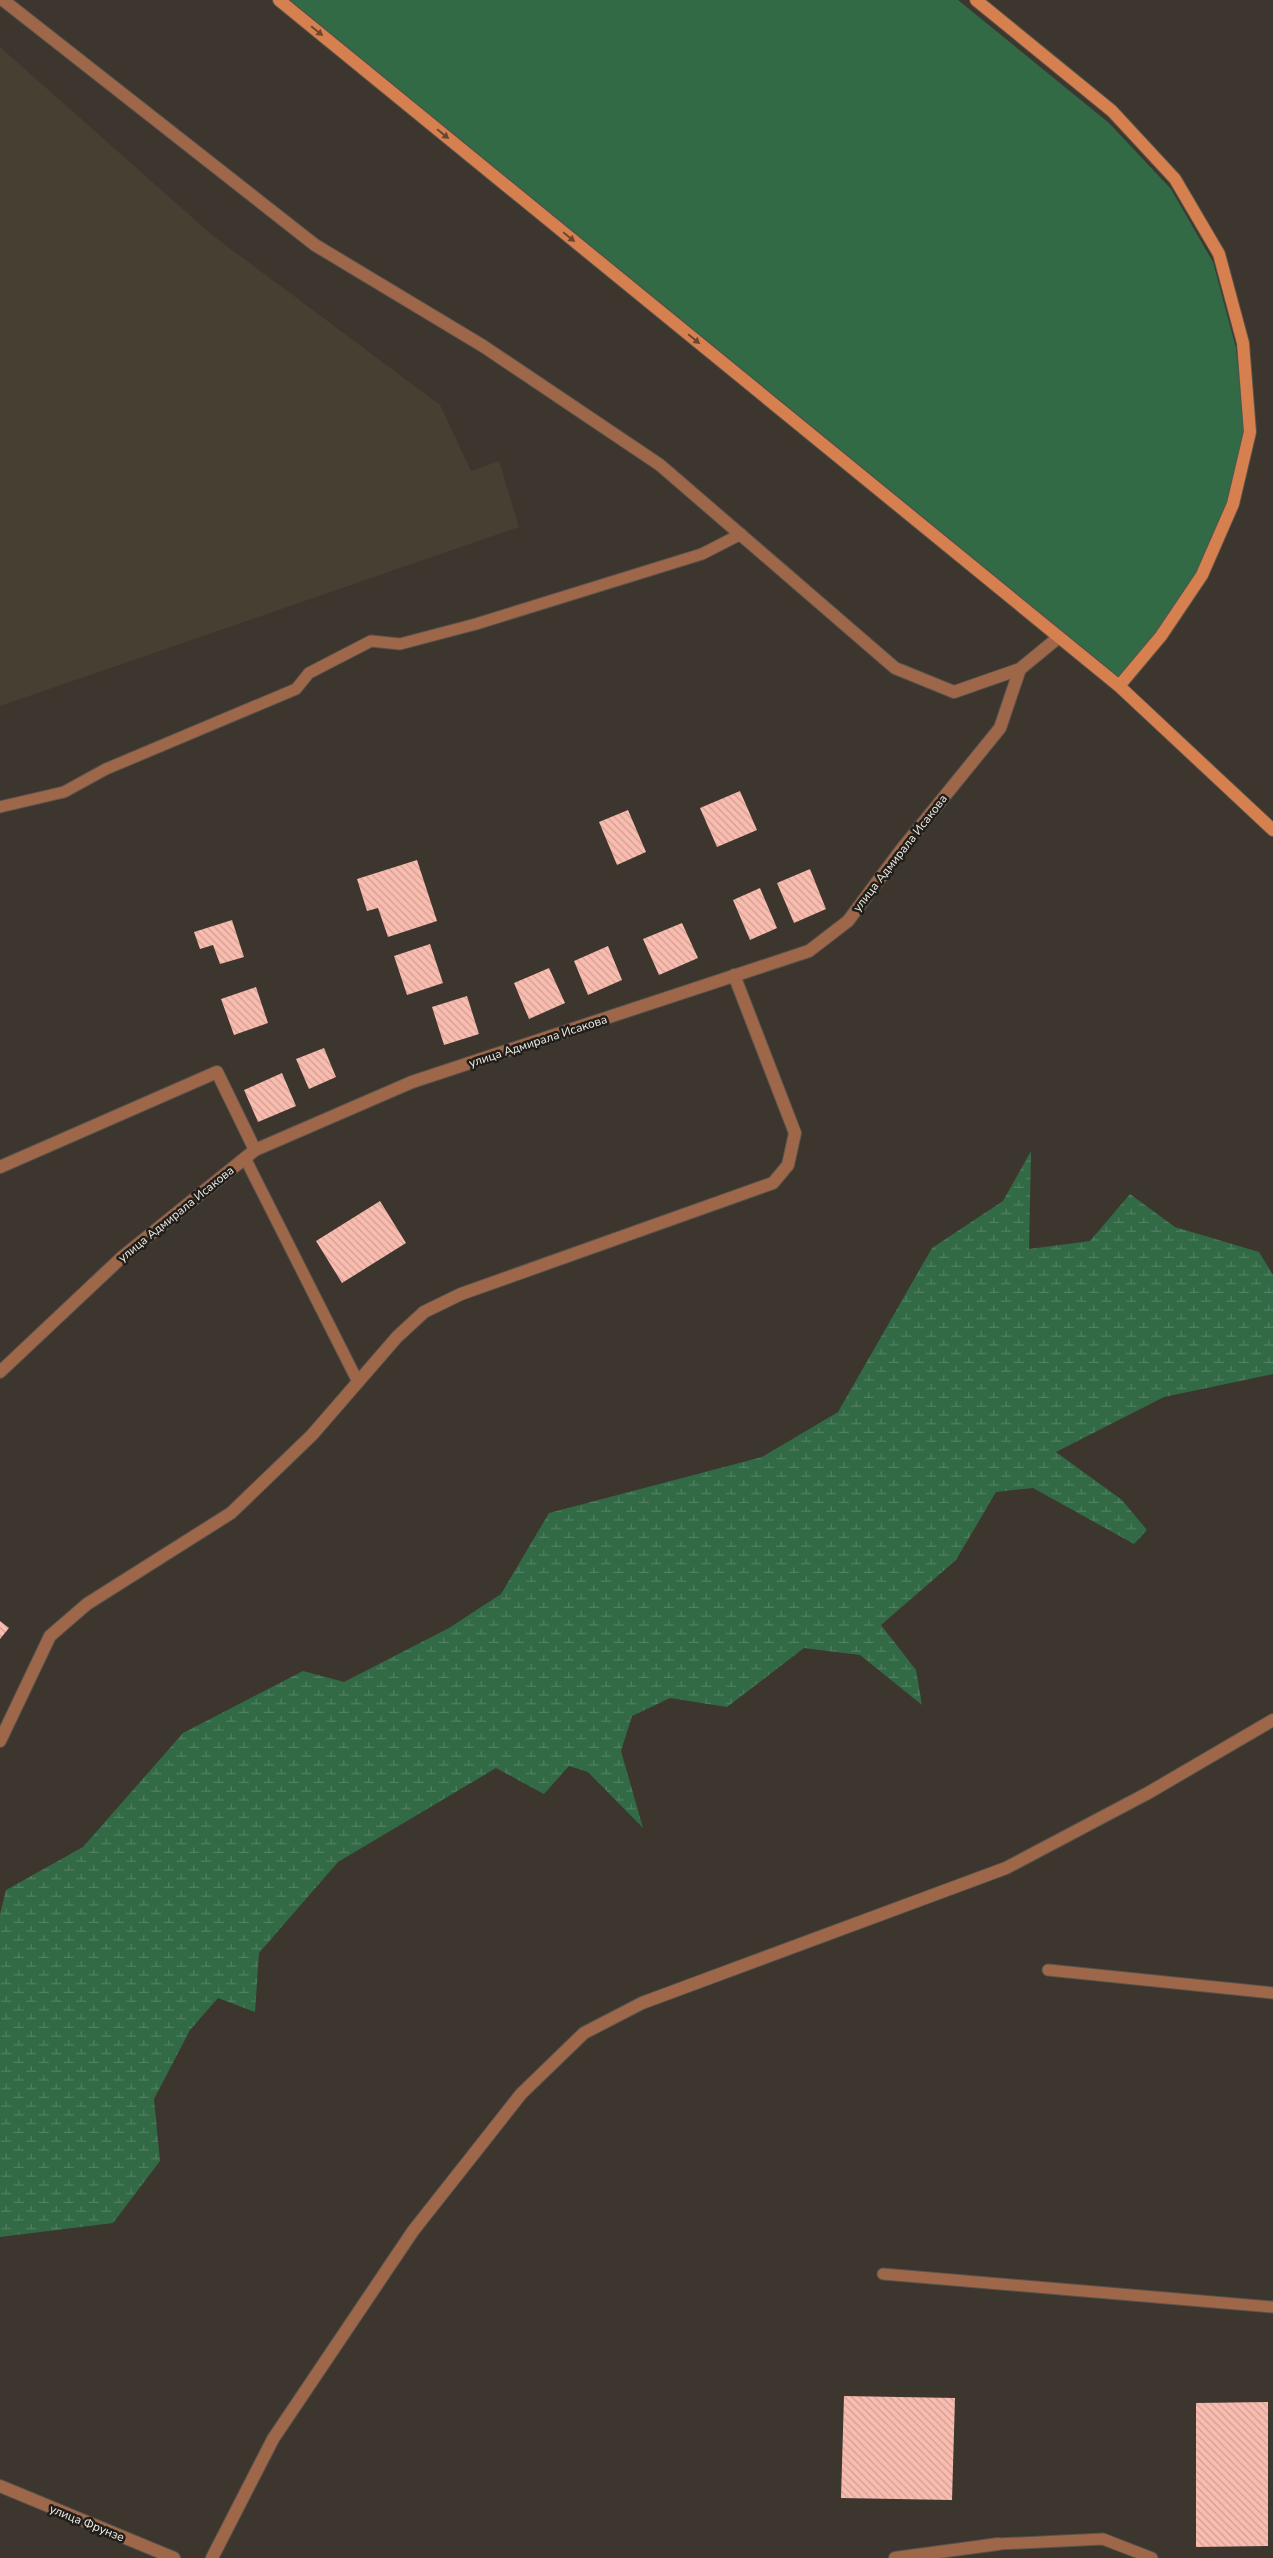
<svg xmlns="http://www.w3.org/2000/svg" width="1273" height="2558" font-family="'Nunito Sans',sans-serif">
  <defs>
    <pattern id="wetland-marsh" width="20" height="14" patternUnits="userSpaceOnUse" patternTransform="scale(1.25)"><rect width="20" height="14" fill="#326a46"/><path d="M1 5h8M5 5V1M11 12h8M15 12V8" fill="none" stroke="#508061"/></pattern>
    <pattern id="building-back-hatch" width="6" height="6" patternUnits="userSpaceOnUse" patternTransform="scale(1.25)"><rect width="6" height="6" fill="#fabcaf"/><path d="M-1 5l2 2M0 0l6 6M5-1l2 2" fill="none" stroke="#ce9f95"/></pattern>
  </defs>
  <rect width="100%" height="100%" fill="#3c362e"/>
  <path fill="#473f31" d="M0,47L212,235L440,405L471,471L499,461L519,527L0,706Z"/>
  <path fill="#326a46" d="M290,0H958L1109,123L1171,189L1213,262L1236,348L1244,434L1228,504L1197,573L1158,632L1119,677Z"/>
  <path fill="url(#wetland-marsh)" d="M1031,1151L1029,1249L1090,1241L1130,1194L1175,1227L1259,1252L1273,1275V1374L1164,1397L1056,1452L1122,1500L1147,1530L1134,1544L1033,1488L996,1492L956,1560L881,1625L916,1670L922,1705L860,1655L804,1648L727,1707L670,1698L632,1716L621,1751L643,1828L588,1772L569,1766L544,1794L496,1768L338,1862L259,1953L255,2012L218,1998L190,2030L154,2099L160,2161L113,2223L0,2237V1914L6,1890L83,1847L183,1733L303,1671L344,1682L449,1628L501,1594L549,1513L762,1457L838,1412L932,1248L1003,1201Z"/>
  <path fill="url(#building-back-hatch)" d="M740,791L757,830L717,847L700,808Z
    M628,810L646,852L617,865L599,822Z
    M417,860L437,921L388,937L378,908L367,911L357,879Z
    M810,869L826,909L794,923L777,883Z
    M760,888L777,928L750,940L733,900Z
    M232,920L244,957L220,964L213,945L200,949L194,932Z
    M682,923L698,958L659,975L643,939Z
    M430,944L443,983L407,995L394,956Z
    M608,946L622,980L588,995L574,961Z
    M549,968L565,1003L529,1019L514,983Z
    M256,987L268,1023L234,1035L221,999Z
    M467,996L479,1034L444,1045L432,1007Z
    M324,1048L336,1077L309,1089L296,1059Z
    M282,1073L296,1106L258,1122L244,1090Z
    M380,1201L406,1243L342,1283L316,1241Z
    M0,1621L9,1628L0,1639Z
    M844,2396L955,2398L952,2500L841,2498Z
    M1268,2402V2546L1196,2547V2403Z"/>
  <g fill="none" stroke-linecap="round" stroke-linejoin="round">
    <g stroke="#59534c" stroke-width="13">
      <path id="service" d="M0,807L64,792L106,769L296,689L309,673L371,641L400,644L476,624L702,554L741,534
        M245,1158L358,1382
        M1048,1970L1273,1993
        M883,2274L1273,2307
        M998,2544L1103,2539L1152,2558"/>
    </g>
    <g stroke="#59534c" stroke-width="14">
      <path id="minor" d="M3,0L315,245L483,346L660,465L895,668L954,692L1020,669L1059,637
        M0,1167L217,1072L255,1150
        M0,1372L121,1258L255,1150L412,1082L809,951L848,921L901,850L1000,728L1020,669
        M0,1741L50,1636L87,1604L231,1513L312,1435L397,1337L424,1312L461,1294L773,1183L788,1165L795,1133L734,975
        M0,2486L174,2558
        M212,2558L273,2439L413,2231L521,2094L584,2033L642,2003L1006,1868L1148,1793L1273,1720
        M895,2558L998,2544"/>
    </g>
    <g stroke="#59534c" stroke-width="14">
      <path id="secondary" d="M279,0L1119,686L1273,830
        M976,0L1112,111L1175,179L1219,254L1243,343L1250,432L1233,504L1202,575L1161,636L1119,686"/>
    </g>
    <use href="#service" stroke="#9e6749" stroke-width="11"/>
    <use href="#minor" stroke="#9e6749" stroke-width="12"/>
    <use href="#secondary" stroke="#d7804f" stroke-width="12"/>
  </g>
  <defs><path id="oneway-solid" d="M-6-.8H1V-3.2L6.5 0L1 3.2V.8H-6Z" transform="scale(1.25)"/></defs>
  <g fill="#6a452f">
    <use href="#oneway-solid" transform="translate(317 31) rotate(39)"/>
    <use href="#oneway-solid" transform="translate(443 134) rotate(39)"/>
    <use href="#oneway-solid" transform="translate(569 237) rotate(39)"/>
    <use href="#oneway-solid" transform="translate(694 339) rotate(39)"/>
  </g>
  <g text-anchor="middle" dominant-baseline="central" stroke-width="5" stroke-linejoin="round" paint-order="stroke">
    <g font-size="12" fill="#f1eee8" stroke="#211e1a">
      <text transform="translate(900 853) rotate(-52)">улица Адмирала Исакова</text>
      <text transform="translate(538 1041) rotate(-18)">улица Адмирала Исакова</text>
      <text transform="translate(176 1214) rotate(-39)">улица Адмирала Исакова</text>
      <text transform="translate(87 2523) rotate(22)">улица Фрунзе</text>
    </g>
  </g>
</svg>
